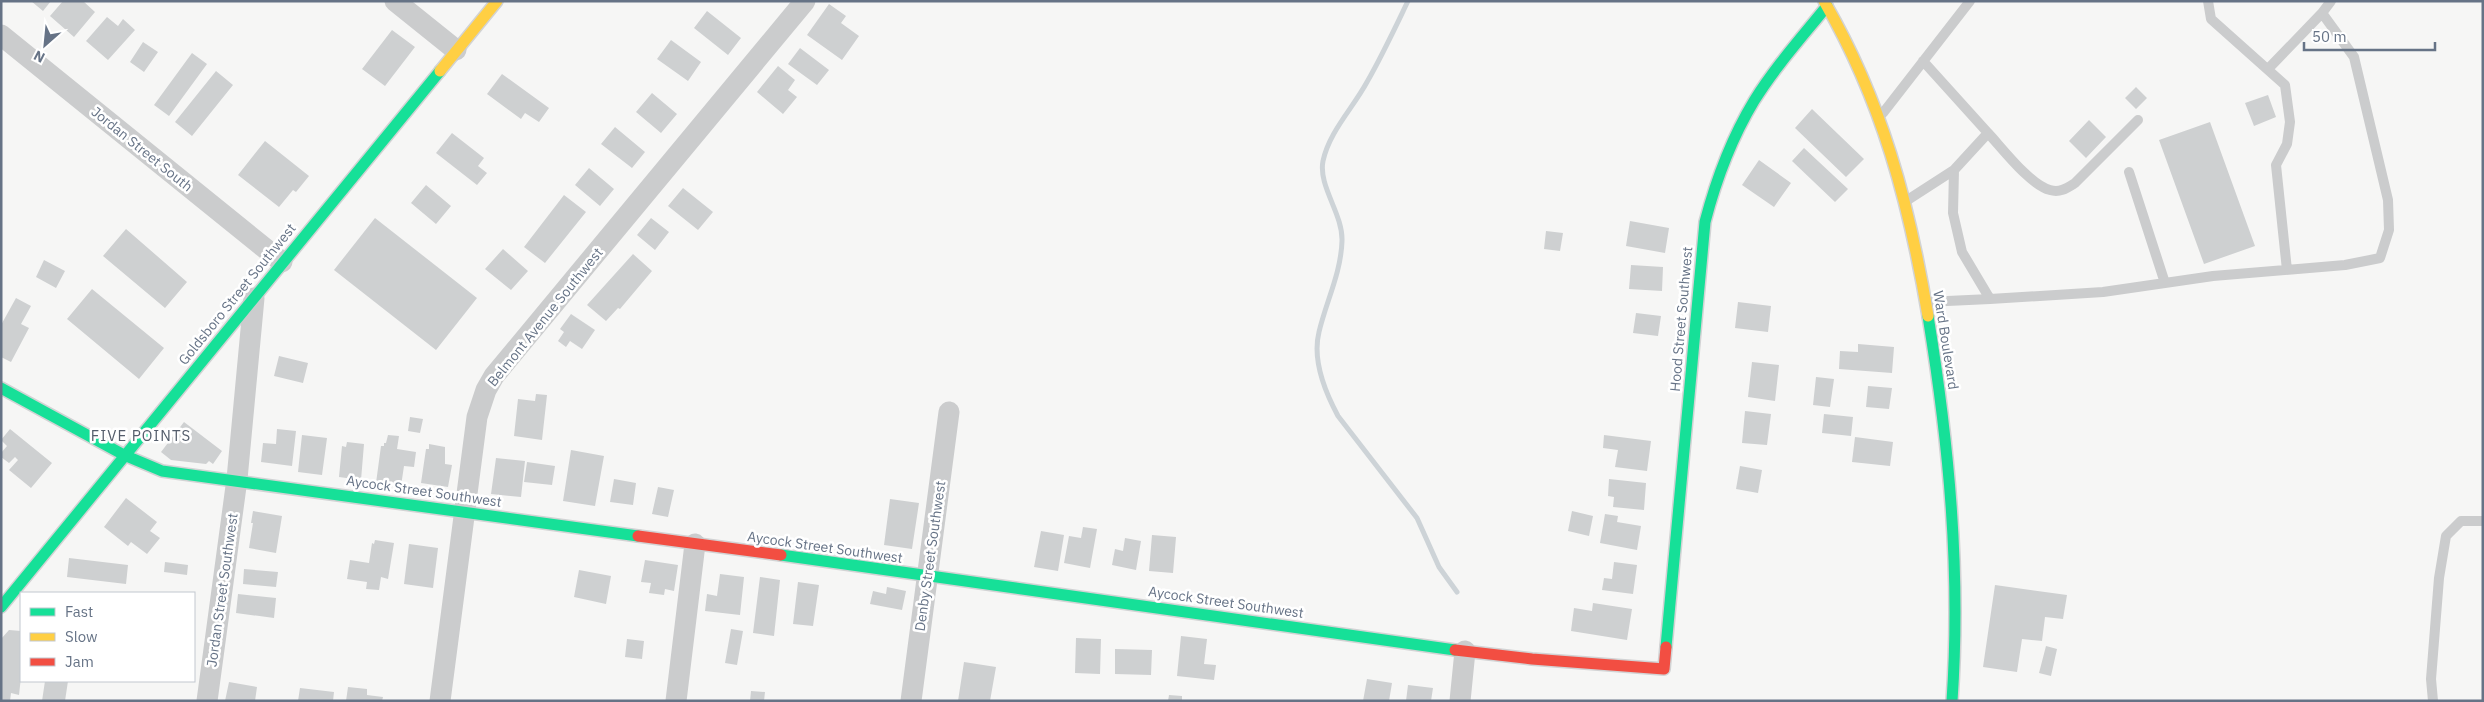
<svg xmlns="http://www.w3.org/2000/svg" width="2484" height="702" font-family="'IBM Plex Sans',sans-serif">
  <rect width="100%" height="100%" fill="#f6f6f5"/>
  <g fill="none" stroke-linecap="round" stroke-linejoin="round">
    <path stroke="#cdd3d7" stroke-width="5" d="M1408,1C1395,28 1382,56 1367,82C1353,108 1329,132 1323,161C1318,186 1343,214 1342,241C1341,273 1326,302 1319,332C1312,360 1325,392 1338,416L1417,518L1439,567L1457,592"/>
  </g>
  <path fill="#ced0d1" d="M31,1H51L43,11Z
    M63,1H83L95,12L74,37L50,16Z
    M829,4L846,16L841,23L859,36L842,60L807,35Z
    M707,11L741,38L728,55L694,28Z
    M107,17L118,26L123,19L135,30L108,60L86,41Z
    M392,30L415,47L385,86L362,69Z
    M671,40L701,62L688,81L657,59Z
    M143,42L158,52L144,72L130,62Z
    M800,48L829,70L817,85L788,64Z
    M192,53L207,64L169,116L154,105Z
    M778,66L795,80L788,90L797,97L783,114L757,92Z
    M216,71L233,85L192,136L175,122Z
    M502,74L549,108L539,122L525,113L521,119L487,94Z
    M2136,87L2147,98L2136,109L2125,98Z
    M652,93L677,114L661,133L636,112Z
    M2268,95L2276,117L2254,126L2245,103Z
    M1812,109L1864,159L1846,177L1795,128Z
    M2089,120L2106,137L2086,158L2069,141Z
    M2210,122L2255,246L2204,264L2159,140Z
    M615,127L645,152L632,168L601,144Z
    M452,133L484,158L478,166L487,173L477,185L436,153Z
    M265,141L309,176L296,192L293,190L279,207L238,175Z
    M1804,148L1848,189L1835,202L1792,161Z
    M1759,160L1791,183L1774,207L1742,185Z
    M589,168L614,189L600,206L575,185Z
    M426,185L451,206L436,224L411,203Z
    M683,188L713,212L698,230L668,206Z
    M564,195L586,212L545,263L524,247Z
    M375,218L477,298L436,350L334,270Z
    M651,218L669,232L655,250L637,235Z
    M1630,221L1669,228L1665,253L1626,246Z
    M126,229L187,282L165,308L103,256Z
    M1546,231L1563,233L1560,251L1544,249Z
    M503,249L528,271L511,290L485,269Z
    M633,254L652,271L620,309L618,308L606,321L587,305Z
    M44,260L65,271L56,288L36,277Z
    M1631,265L1663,267L1662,291L1629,289Z
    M92,289L164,348L139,379L67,319Z
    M16,298L31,306L21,324L29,328L11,362L1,357V325Z
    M1738,302L1771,306L1768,332L1735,328Z
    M1636,313L1661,316L1658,336L1633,333Z
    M571,314L595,330L582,349L570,341L566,347L558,341L564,332L560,329Z
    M1858,344L1894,347L1892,373L1839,369L1840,351L1858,352Z
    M279,356L308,363L303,383L274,376Z
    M1752,362L1779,365L1775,401L1748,397Z
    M1816,377L1834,379L1830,407L1813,405Z
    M1868,386L1892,388L1889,409L1866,407Z
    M536,394L547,395L542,440L514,436L518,399L535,401Z
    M1745,411L1771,414L1767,445L1742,443Z
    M1824,414L1853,417L1851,436L1822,433Z
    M410,417L423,419L420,433L408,431Z
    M184,422L222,451L213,464L209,461L206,464L171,460L161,452Z
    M10,429L52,463L31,488L9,470L18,460L15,457L9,463L1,457V453L7,446L1,440Z
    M277,429L296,431L292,466L261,462L263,443L276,444Z
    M302,435L327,438L322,475L298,472Z
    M388,435L399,436L397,449L416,452L414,467L404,466L401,486L376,483L381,446H384V443H386Z
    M1604,435L1651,441L1647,471L1615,467L1618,450L1603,448Z
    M1855,437L1893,442L1890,466L1852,462Z
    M347,442L364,444L361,480L339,477L342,446L346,447Z
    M429,444L445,447V464L452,465L448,487L421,483L426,449H429Z
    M571,450L604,456L595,506L563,501Z
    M496,458L525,461L521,497L491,494Z
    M527,462L555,466L552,485L524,482Z
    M1740,466L1762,470L1758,493L1736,489Z
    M614,479L636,483L633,505L610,502Z
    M1609,479L1646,483L1644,510L1613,507L1614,497L1608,496Z
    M658,487L674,490L668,517L652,514Z
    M126,498L157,522L150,531L160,538L147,554L131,542L128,546L104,527Z
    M890,499L919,503L912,549L884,545Z
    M253,511L282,516L276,553L249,548L253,523H251Z
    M1572,511L1593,516L1589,536L1568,531Z
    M1605,514L1618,516L1617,522L1641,526L1637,550L1600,543Z
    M1083,527L1097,529L1090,568L1064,563L1069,536L1081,538Z
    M1041,531L1064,535L1058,571L1034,567Z
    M1152,535L1176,537L1173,573L1149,571Z
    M1125,538L1141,541L1136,570L1112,565L1115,549L1123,551Z
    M375,540L394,543L388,579L381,577L379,590L366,589L367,582L347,579L350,560L369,563L372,543L374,544Z
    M409,544L438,548L433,588L404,584Z
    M69,558L128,565L126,584L67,577Z
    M645,560L678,565L674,591L665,589L664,595L649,593L651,583L641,582Z
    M165,562L188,565L187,575L164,572Z
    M1614,562L1637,565L1633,594L1602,590L1604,578L1612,579Z
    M244,569L278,572L276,587L243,584Z
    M579,570L611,576L606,604L574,597Z
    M720,574L744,577L740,615L705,611L707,594L717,596Z
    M760,577L780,580L774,636L753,633Z
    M798,582L819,585L813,626L793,624Z
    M1995,585L2067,595L2063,619L2045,617L2042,641L2022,639L2017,672L1983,667Z
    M887,587L906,591L902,610L870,604L873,591L886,594Z
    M238,594L276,598L274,618L236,613Z
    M1593,603L1632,609L1627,640L1571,631L1574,608L1592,611Z
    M731,629L743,631L737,665L725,663Z
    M9,630L21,631V677L19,695L11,693L10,701H1V639Z
    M1181,636L1207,639L1204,664L1216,665L1214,680L1177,676Z
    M1076,638L1101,639L1100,674L1075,673Z
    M627,639L644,641L642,659L625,657Z
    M2046,646L2057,649L2051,676L2039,673Z
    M1115,649L1152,650L1151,675L1115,674Z
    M964,662L996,667L990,701H958Z
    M1367,679L1392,683L1389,701H1363Z
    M45,681H68L65,701H42Z
    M229,682L257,687L255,701H225Z
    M1408,685L1433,688L1431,701H1406Z
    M348,687L367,689V695L383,697L382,701H346Z
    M300,688L334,692L333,701H298Z
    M751,691L765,692L764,701H750Z
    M1169,695L1182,696V701H1168Z"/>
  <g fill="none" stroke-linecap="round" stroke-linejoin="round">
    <g stroke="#d2d3d4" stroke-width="14">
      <path id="fast" d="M1928,316C1949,444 1961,571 1952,701
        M1,388L124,455L162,471L638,536
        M781,555L1455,650
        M1,607L440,71
        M1666,647L1705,222C1716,180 1731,139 1754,101C1775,67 1802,37 1827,6"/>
    </g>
    <g stroke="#d2d3d4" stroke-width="14">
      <path id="slow" d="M1824,1C1882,101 1909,203 1928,316
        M440,71L497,1"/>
    </g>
    <g stroke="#d2d3d4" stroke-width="14">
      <path id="jam" d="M638,536L781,555
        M1455,650L1532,659L1664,669L1666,647"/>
    </g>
    <path stroke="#cbcccd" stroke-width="10" d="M2208,1L2211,19L2285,85L2290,122L2287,144L2276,165L2287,270
      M1923,61L1988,133L1954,170L1953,213L1962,252L1990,299L2103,292L2213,276L2345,265L2380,258L2389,230L2388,200L2354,57L2322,13L2331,1
      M2268,69L2322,13
      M1883,113L1970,1
      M1988,133C2002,148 2030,185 2050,190C2060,193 2067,188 2075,183L2138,120
      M2129,172L2165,283
      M1906,201L1954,170
      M1926,302L1990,299
      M2433,701L2431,679L2439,578L2446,536L2461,521H2483"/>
    <path stroke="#cbcccd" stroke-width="21" d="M395,1L456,50
      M1,35L282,262
      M207,701L237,479L254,298
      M440,701L477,417L486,390L494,376L805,1
      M676,701L695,544
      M911,701L949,412
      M1460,701L1465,651"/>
    <use href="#fast" stroke="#16e098" stroke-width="11"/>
    <use href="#slow" stroke="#ffcf43" stroke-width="11"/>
    <use href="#jam" stroke="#f24e42" stroke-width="11"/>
  </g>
  <g text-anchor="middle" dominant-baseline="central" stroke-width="5" stroke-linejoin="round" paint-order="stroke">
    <g font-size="14" fill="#667386" stroke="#fff">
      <text transform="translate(142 149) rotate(39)">Jordan Street South</text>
      <text transform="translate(237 294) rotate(-51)">Goldsboro Street Southwest</text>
      <text transform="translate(545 317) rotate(-51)">Belmont Avenue Southwest</text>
      <text transform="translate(1681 319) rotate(-85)">Hood Street Southwest</text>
      <text transform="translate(1946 340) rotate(81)">Ward Boulevard</text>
      <text transform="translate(424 491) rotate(8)">Aycock Street Southwest</text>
      <text transform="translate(825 547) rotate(8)">Aycock Street Southwest</text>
      <text transform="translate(930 556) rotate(-82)">Denby Street Southwest</text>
      <text transform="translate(222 590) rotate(-82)">Jordan Street Southwest</text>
      <text transform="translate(1226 602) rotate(8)">Aycock Street Southwest</text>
    </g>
    <g font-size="15" letter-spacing="1" fill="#545d6b" stroke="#fff">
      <text x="141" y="435">FIVE POINTS</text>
    </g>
  </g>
  <rect width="2484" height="702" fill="none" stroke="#667386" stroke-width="5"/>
  <rect x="20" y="592" width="175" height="90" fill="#ffffff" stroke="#c2c7cf"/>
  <rect x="30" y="608" width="25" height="8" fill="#16e098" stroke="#c2c7cf"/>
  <text x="65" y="617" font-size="15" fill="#667386">Fast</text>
  <rect x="30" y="633" width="25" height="8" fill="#ffcf43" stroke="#c2c7cf"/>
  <text x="65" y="642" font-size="15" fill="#667386">Slow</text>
  <rect x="30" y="658" width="25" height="8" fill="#f24e42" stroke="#c2c7cf"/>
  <text x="65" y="667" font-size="15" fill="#667386">Jam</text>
  <g transform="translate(45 45) rotate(207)" stroke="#ffffff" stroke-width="4" paint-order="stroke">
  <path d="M0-4L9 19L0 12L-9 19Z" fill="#667386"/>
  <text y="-8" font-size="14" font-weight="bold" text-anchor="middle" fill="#667386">N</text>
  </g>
  <path d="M2304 42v8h131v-8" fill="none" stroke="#667386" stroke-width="2.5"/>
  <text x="2312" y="42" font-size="15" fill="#667386" stroke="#ffffff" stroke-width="4" paint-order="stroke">50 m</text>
</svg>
